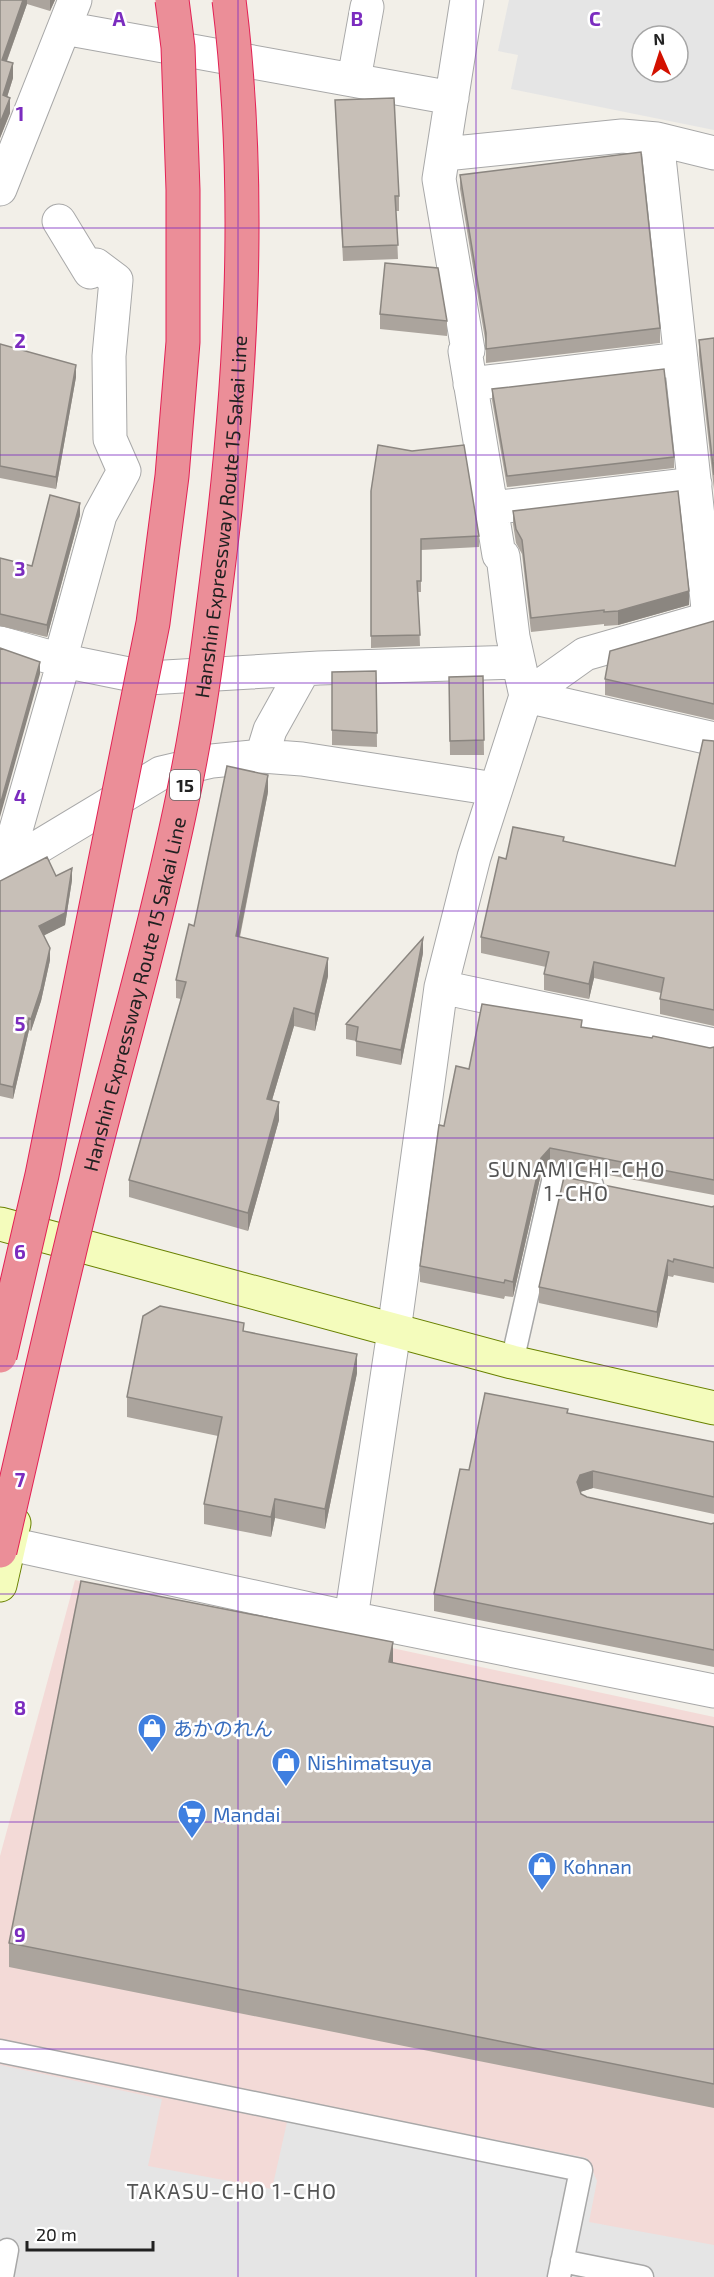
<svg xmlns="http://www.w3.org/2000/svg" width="714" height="2277" font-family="'Exo 2','Noto Sans JP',sans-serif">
  <rect width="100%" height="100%" fill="#f2efe8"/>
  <path fill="#f3dad7" d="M75,1580L714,1717V2277H0V1856Z"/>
  <path fill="#e5e5e5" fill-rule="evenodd" d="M509,0H714V130L511,89L518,55L498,51ZM642,36H678V72H642Z
    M0,2065L162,2099L148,2166L272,2189L292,2100L587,2158L597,2181L589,2222L714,2245V2277H0Z"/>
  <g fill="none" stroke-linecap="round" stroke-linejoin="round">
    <g stroke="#a8a8a8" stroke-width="25">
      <path id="lane" d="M512,1362L554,1177L592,1185
        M0,2051L581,2170L559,2277
        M562,2261L642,2277
        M2,2277L7,2250"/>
    </g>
    <g stroke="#a8a8a8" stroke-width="35">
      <path id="street" d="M64,28L452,98
        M354,79L367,7
        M657,139L709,618
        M445,154L622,136L657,139L714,153
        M0,189L75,0
        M59,221L90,272L96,265L116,280L109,356L110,439L124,471L100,515L60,660
        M470,384L681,359
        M491,508L695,484
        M0,643L64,661L5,868
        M64,661L148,678L319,668L518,662
        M526,696L585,654L714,617
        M526,696L714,739
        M262,756L270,730L304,669
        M0,870L161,773L212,761L262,756L302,759L495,789
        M441,987L714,1045
        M10,1544L351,1618L714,1691
        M351,1618L394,1331L441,987L474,857L526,696L513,637L503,556L499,555L465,351L468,350L439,179L467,0"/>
    </g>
    <g stroke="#698100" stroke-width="35">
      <path id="secondary" d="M0,1224L512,1362L714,1408
        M0,1585L14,1523"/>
    </g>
    <use href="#lane" stroke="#fff" stroke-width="22"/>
    <use href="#street" stroke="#fff" stroke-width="33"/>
    <use href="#secondary" stroke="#f4fcbc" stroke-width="33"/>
    <g stroke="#e32255" stroke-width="35" stroke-linecap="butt">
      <g id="highway-bridge">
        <path d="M0,1356L42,1175L153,623L172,476L183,342V190L178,47L172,0"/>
        <path id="s1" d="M0,1551C28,1430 55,1309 85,1188C119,1052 159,918 186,781C201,708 210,634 219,561C242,376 252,186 229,0"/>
      </g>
    </g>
    <use href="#highway-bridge" stroke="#eb8e98" stroke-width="33"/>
  </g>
  <path fill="#aba49d" d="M0,0H55L50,11L27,4L7,61L13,78L7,97L10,113L0,138Z
    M335,100L399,196V211H396L398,259L343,261Z
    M460,175L660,328V343L486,363V345L460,189Z
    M380,314L447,321V336L380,329Z
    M714,338V490L699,356V340Z
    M0,344L76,377L56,489L0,478Z
    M492,389L674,457V468L507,487L492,400Z
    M371,491L479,536V547L421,550V592H418L420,646L371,648Z
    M513,511L689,605L618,625L604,626V624L531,632L522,554L516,543L513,524Z
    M80,515L47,637L0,626V558L32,566Z
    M714,621V720L605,695V679Z
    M376,671L377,747L332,745V672Z
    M483,676L484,755H450L449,677Z
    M714,741V1026L660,1014V999L661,993L594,978L589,999L544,990V974L546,967L481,953V937L564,842L675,866Z
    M268,792L240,937L328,976L315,1031L294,1026L272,1100L279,1120L248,1231L129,1197V1180L181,999L176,998V980L194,926Z
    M56,876L72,880L65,925L44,935L50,960L41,1001L31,1031L29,1030L13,1099L0,1096V881Z
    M423,953L401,1065L356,1056V1041L346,1039V1024Z
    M582,1027L710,1048L714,1047V1195L550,1164L541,1174L513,1297L505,1296L504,1299L420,1282V1266L444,1126L469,1069Z
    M714,1206V1283L674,1275L673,1277L668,1276L657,1328L539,1303V1287Z
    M244,1331L357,1373L325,1529L275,1518L271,1537L204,1524V1504L218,1436L127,1417V1397Z
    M568,1413L714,1442V1514L593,1488L580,1492L581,1494L587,1497L711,1524L714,1523V1667L434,1611V1594L469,1470Z
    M393,1663L714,1727V2108L9,1967V1943Z"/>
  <path fill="#8b8680" d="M23,0H27V4L2,74V60Z
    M50,0H55L50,11Z
    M13,63V78L3,110V95Z
    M10,98V113L0,138V123Z
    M76,365V377L56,489V477Z
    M80,503V515L47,637V625Z
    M689,591V605L618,625V611Z
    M40,662V674L0,817V805Z
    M268,775V792L236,954V936Z
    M72,868V880L65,925L39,938V926Z
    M423,938V953L401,1065V1050Z
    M50,948V960L41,1001L31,1031V1019Z
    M328,958V976L315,1031V1014Z
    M594,962V978L589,999V984Z
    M294,1008V1026L267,1117V1099Z
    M29,1018V1030L13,1099V1087Z
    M279,1102V1120L248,1231V1213Z
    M550,1148V1164L541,1174L513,1297V1282L541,1158Z
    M668,1260V1276L657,1328V1312Z
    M357,1354V1373L325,1529V1509Z
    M593,1471V1488L580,1492L577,1499V1482L580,1475Z
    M275,1499V1518L271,1537V1517Z
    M393,1642V1666L389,1662Z"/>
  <path fill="#c7bfb7" stroke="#8b8680" stroke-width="1.5" d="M0,0H23L2,60L13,63L3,95L10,98L0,123Z
    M394,98L399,196H395L398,245L343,247L335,100Z
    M641,152L660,328L486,349V333L460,175Z
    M385,263L438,268L447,321L380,314Z
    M714,338V475L699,340Z
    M0,344L76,365L56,477L0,466Z
    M664,369L674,457L507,476L492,389Z
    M378,445L412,451L464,445L479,536L421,539V581H417L420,635L371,636V491Z
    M678,491L689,591L618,611L604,612V610L531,618L522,540L516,529L513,511Z
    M50,495L80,503L47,625L0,614V558L32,566Z
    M714,621V704L605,679L610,651Z
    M0,648L40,662L0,805Z
    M376,671L377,733L332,730V672Z
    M483,676L484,740L450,741L449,677Z
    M703,740L714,741V1010L660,999L664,978L594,962L589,984L544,974L549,952L481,937L499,857L506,859L513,827L564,837L563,841L675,866Z
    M227,766L268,775L236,936L328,958L315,1014L294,1008L267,1099L279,1102L248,1213L129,1180L186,982L176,980L189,924L194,926Z
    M47,857L56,876L72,868L65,913L39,926L50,948L41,989L31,1019L29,1018L13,1087L0,1084V881Z
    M423,938L401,1050L356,1041L358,1027L346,1024Z
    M482,1004L582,1020L581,1027L652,1038L653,1036L710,1048L714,1047V1180L550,1148L541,1158L513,1282L505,1280L504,1283L420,1266L439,1125L444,1126L456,1066L469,1069Z
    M564,1177L712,1207L714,1206V1268L674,1259L673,1262L668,1260L657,1312L539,1287Z
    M160,1306L244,1323L243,1331L357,1354L325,1509L275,1499L271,1517L204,1504L222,1417L127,1397L143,1316Z
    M485,1393L568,1409L567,1413L714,1442V1497L593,1471L580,1475L577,1482L581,1494L587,1497L711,1524L714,1523V1650L434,1594L460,1469L469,1470Z
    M81,1581L393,1642L389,1662L714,1727V2084L9,1943Z"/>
  <path fill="none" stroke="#7b2cbf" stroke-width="1.5" stroke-opacity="0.55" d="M238,0V2277M476,0V2277M0,228H714M0,455H714M0,683H714M0,911H714M0,1138H714M0,1366H714M0,1594H714M0,1822H714M0,2049H714"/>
  <defs>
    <g id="shop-pin" transform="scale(1.5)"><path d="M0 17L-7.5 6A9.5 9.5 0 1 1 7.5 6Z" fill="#3f7fe0" stroke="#fff"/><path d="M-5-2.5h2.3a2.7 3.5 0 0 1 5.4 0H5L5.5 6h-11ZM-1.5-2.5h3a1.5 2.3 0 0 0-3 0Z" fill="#fff"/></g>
    <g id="supermarket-pin" transform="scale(1.5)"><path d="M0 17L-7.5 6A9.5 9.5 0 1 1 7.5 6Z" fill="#3f7fe0" stroke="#fff"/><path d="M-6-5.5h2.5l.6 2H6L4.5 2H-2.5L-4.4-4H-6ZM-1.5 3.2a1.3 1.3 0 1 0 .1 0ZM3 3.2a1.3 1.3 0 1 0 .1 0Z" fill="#fff"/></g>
  </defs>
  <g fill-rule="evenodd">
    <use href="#shop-pin" x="152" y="1728"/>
    <use href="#shop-pin" x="286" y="1762"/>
    <use href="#supermarket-pin" x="192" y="1814"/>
    <use href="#shop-pin" x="542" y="1866"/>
  </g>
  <g text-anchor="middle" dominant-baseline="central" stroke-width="5" stroke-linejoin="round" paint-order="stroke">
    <rect fill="#fff" stroke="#646464" stroke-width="1.5" x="170" y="770" width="30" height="30" rx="4.5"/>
    <g font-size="18" font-weight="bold" fill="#212121">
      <text x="185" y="785">15</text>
    </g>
    <g font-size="20" fill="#212121" stroke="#fff">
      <text stroke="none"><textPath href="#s1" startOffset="1059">Hanshin Expressway Route 15 Sakai Line</textPath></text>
      <text stroke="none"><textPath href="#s1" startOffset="573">Hanshin Expressway Route 15 Sakai Line</textPath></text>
    </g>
    <g font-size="20" fill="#366cbe" stroke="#fff" text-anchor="start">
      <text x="173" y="1728">あかのれん</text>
      <text x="307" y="1762">Nishimatsuya</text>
      <text x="213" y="1814">Mandai</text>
      <text x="563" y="1866">Kohnan</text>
    </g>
    <g font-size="21" letter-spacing="1.5" fill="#545454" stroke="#fff">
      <text x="577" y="1168">SUNAMICHI-CHO<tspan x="577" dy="24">1-CHO</tspan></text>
      <text x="232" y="2190">TAKASU-CHO 1-CHO</text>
    </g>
  </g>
  <g font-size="20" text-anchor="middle" font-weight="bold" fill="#7b2cbf" stroke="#fff" stroke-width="5" stroke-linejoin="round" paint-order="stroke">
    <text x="119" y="26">A</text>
    <text x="357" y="26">B</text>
    <text x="595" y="26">C</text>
    <text x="20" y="121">1</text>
    <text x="20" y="348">2</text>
    <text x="20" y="576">3</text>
    <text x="20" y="804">4</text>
    <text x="20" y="1031">5</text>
    <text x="20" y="1259">6</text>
    <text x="20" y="1487">7</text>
    <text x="20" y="1715">8</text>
    <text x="20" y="1942">9</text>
  </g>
  <g transform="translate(660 54) rotate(357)"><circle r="28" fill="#ffffff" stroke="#a6a6a6" stroke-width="1.5"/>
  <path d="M0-4.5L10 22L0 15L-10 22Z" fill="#d31100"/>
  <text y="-9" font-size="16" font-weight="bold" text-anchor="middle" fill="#212121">N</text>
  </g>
  <path d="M27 2241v9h126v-9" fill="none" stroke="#212121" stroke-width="3"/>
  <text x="36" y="2241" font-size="18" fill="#212121" stroke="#ffffff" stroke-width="4.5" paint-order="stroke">20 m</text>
</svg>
